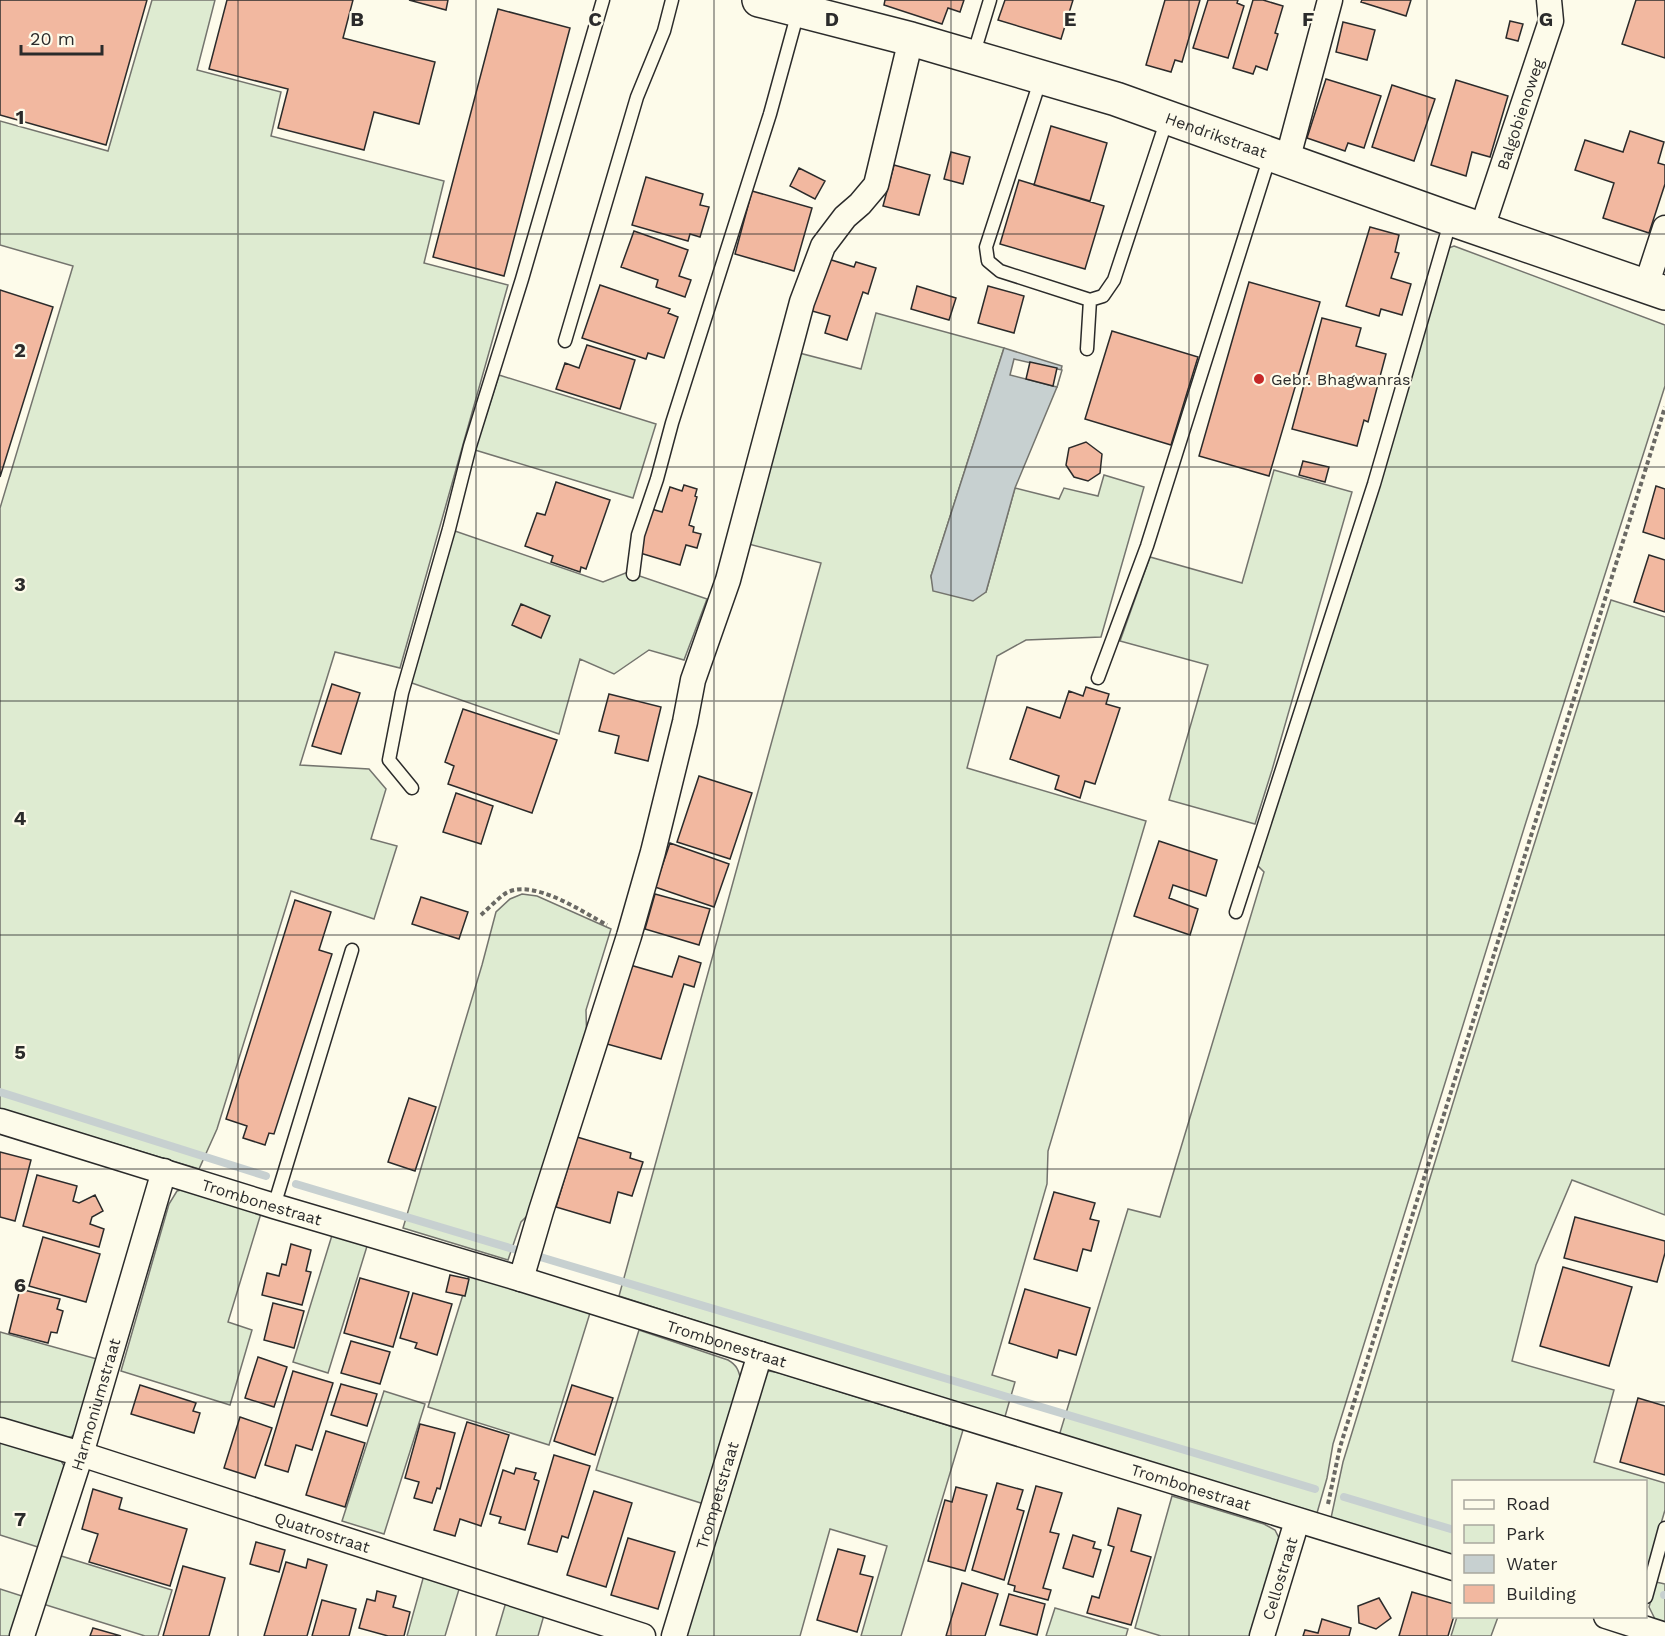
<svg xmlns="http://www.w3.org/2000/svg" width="1665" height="1636" font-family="'Work Sans',sans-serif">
  <rect width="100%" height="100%" fill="#fdfbea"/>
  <path fill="#deebd1" stroke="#74746e" stroke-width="1.5" d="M152,0H215L197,70L281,92L271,136L444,181L424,263L508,285L400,668L335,652L300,765L369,769L386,789L371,839L397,846L374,919L291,891L217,1129L199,1169L0,1109V508L73,266L0,245V121L108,151Z
    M1454,246L1665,325V386L1526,822L1333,1444L1327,1478L1317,1513L1059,1436L1128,1209L1160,1217L1264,872L1257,865L1440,251Z
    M876,313L1004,348L931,576L934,590L986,592L1015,488L1059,499L1064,488L1098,496L1104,475L1144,487L1101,637L1026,640L997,656L967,768L1146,821L1048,1151L1047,1184L992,1375L1015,1382L1004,1420L619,1296L821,563L737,541L780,348L861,369Z
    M499,375L656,424L633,498L475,450Z
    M1274,470L1352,492L1272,770L1255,824L1169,800L1208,665L1120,641L1150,557L1242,583Z
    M452,530L603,582L628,572L707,599L684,660L649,650L614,674L580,659L559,734L409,682Z
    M1611,600L1665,617V1215L1572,1180L1536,1265L1512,1361L1614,1390L1594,1462L1665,1483V1510L1646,1574V1482H1454L1453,1556L1331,1518L1343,1462L1461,1077Z
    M522,894L537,896L611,929L586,1010L587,1052L534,1209L521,1222L508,1260L403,1228L482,965L496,912L510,899Z
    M189,1188L262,1210L228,1322L252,1330L230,1405L121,1371L169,1204L177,1191Z
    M333,1232L368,1243L328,1373L293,1362Z
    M469,1275L590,1313L549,1445L428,1407Z
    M639,1330L728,1360C737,1365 739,1371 741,1381L704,1504L596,1470Z
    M0,1332L97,1359L77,1432L71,1437L66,1438L0,1420Z
    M769,1371L780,1373L963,1430L901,1636H861L887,1546L830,1529L800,1636H686L762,1376Z
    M384,1391L425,1404L384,1534L342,1521Z
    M0,1440L60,1459L64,1466V1473L41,1548L0,1535Z
    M1172,1496L1264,1524L1275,1530L1279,1538V1549L1254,1636H1161L1135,1628Z
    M58,1555L172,1590L158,1636H145L43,1604Z
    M424,1575L460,1586L445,1636H407Z
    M1656,1582L1665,1584V1623L1656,1621L1649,1607Z
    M0,1589L25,1597L13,1636H0Z
    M506,1602L544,1615L538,1636H496Z
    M1055,1608L1128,1629L1126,1636H1046Z
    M1457,1617V1616L1498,1617L1491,1636H1451Z"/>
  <path fill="#c7d0d0" stroke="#74746e" stroke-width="1.5" d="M1004,348L1062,366L1057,387L1015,488L986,592L973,601L933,591L931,576Z"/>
  <path fill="#fdfbea" stroke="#74746e" stroke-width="1.5" d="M1014,359L1062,370L1057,387L1010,375Z"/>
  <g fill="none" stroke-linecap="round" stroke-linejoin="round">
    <path stroke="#c7d0d0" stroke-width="8" d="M0,1092L266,1176
      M296,1184L520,1251
      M537,1256L1315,1489
      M1344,1497L1454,1530
      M1664,1595H1665"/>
  </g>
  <path fill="#f2b8a0" stroke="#2b2b2b" stroke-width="1.5" d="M0,0H147L106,145L0,115Z
    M227,0H353L343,38L435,62L419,124L374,112L364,150L278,128L288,89L209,69Z
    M409,0H448L446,10Z
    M885,0H964L960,12L948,8L942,24L884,5Z
    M1005,0H1073L1061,39L998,20Z
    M1165,0H1200L1182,62L1175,60L1171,72L1146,65Z
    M1208,0H1238L1237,3L1244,6L1228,58L1193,48Z
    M1253,0H1263L1283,6L1275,33L1278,34L1267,70L1256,66L1253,74L1233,68Z
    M1362,0H1411L1406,16L1361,2Z
    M1636,0H1665V58L1622,44Z
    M498,9L570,28L504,276L433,257Z
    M1510,21L1523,24L1518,41L1506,38Z
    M1343,22L1375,30L1367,60L1336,52Z
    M1326,79L1381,96L1364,148L1348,143L1345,151L1307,138Z
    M1456,80L1508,96L1490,157L1472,152L1466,176L1431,165Z
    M1392,85L1435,99L1414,161L1372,147Z
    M1051,126L1107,143L1090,201L1034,185Z
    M1630,131L1664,142L1658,163L1665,165V184L1649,233L1603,218L1614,183L1575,170L1585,140L1623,152Z
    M951,152L970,157L963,184L944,179Z
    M894,165L930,175L919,215L883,206Z
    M799,168L825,181L815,199L790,186Z
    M646,177L703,194L700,205L709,207L700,237L690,234L688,241L632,225Z
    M1019,180L1104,206L1085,269L1000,244Z
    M752,191L812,208L794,271L735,254Z
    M1370,227L1399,235L1395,252L1399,253L1391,278L1411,284L1402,315L1381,309L1379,316L1346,306Z
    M634,231L688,250L679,276L691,280L685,297L656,287L658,280L621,267Z
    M822,257L854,267L856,262L876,268L868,294L863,292L847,340L825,333L830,316L805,309Z
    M1249,282L1320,302L1269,476L1199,456Z
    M600,285L670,309L668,313L678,317L664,358L648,353L646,359L582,338Z
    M917,286L956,298L949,320L911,309Z
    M988,286L1024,296L1014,333L978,323Z
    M0,290L53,307L0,477Z
    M1322,318L1361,328L1356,346L1386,354L1368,422L1364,420L1357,446L1292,429Z
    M1112,331L1198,357L1171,445L1085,419Z
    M587,345L635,360L620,409L556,389L565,363L579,368Z
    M1030,362L1057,368L1053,386L1026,379Z
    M1086,442L1102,454L1100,473L1088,481L1074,477L1066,465L1069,448Z
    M1303,461L1329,467L1325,482L1299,475Z
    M556,482L610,500L586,569L581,567L580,572L551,562L553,556L525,546L537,513L545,515Z
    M684,485L697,489L695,496L697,497L689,525L694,527L693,532L701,534L697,548L686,545L680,565L640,553L644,538L640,537L648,508L662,512L670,487L682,491Z
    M1656,486L1665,489V539L1643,532Z
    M1649,555L1665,560V612L1634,602Z
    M521,604L550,616L541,638L512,625Z
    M332,684L360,693L341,754L312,746Z
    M1086,687L1109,694L1106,704L1120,708L1095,784L1085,781L1080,798L1055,789L1059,776L1010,759L1027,707L1060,718L1069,691L1083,696Z
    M609,694L661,707L648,761L615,753L619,736L599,731Z
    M463,709L557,740L532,813L448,784L454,766L445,762Z
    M699,776L752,793L730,859L677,842Z
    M456,793L493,806L481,844L443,832Z
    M1159,841L1217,860L1206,896L1173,885L1169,898L1198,909L1190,935L1134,916Z
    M670,843L729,864L714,907L655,887Z
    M655,894L710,909L699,945L645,929Z
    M421,897L468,912L459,939L412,924Z
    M295,900L331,912L319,950L332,954L274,1134L269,1133L265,1145L243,1138L247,1126L226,1119Z
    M679,956L701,963L694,987L684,984L661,1059L607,1044L630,965L672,977Z
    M409,1098L436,1107L415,1171L388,1162Z
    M577,1137L631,1153L630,1158L643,1162L632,1196L618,1192L610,1223L556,1207Z
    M0,1152L31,1160L15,1221L0,1217Z
    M37,1175L77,1186L73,1201L79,1203L95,1195L103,1211L92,1217L90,1224L104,1229L99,1247L23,1226Z
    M1054,1192L1095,1203L1090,1219L1099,1221L1091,1251L1083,1249L1077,1271L1034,1259Z
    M1575,1217L1665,1241V1253L1657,1282L1564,1258Z
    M43,1237L100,1254L86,1302L29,1286Z
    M291,1244L311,1250L306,1271L311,1272L302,1305L262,1295L267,1273L279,1276L282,1264L286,1265Z
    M1563,1267L1632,1287L1609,1366L1540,1346Z
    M450,1275L469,1279L465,1296L446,1292Z
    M360,1278L409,1292L393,1347L344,1333Z
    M20,1289L60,1299L57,1309L63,1311L57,1333L51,1332L48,1343L9,1333Z
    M1025,1289L1090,1308L1076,1355L1059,1350L1057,1358L1009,1343Z
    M413,1293L452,1304L437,1355L415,1348L417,1343L400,1338Z
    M273,1303L304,1311L294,1348L264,1340Z
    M351,1341L390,1352L380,1384L341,1373Z
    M258,1357L287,1367L274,1407L245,1398Z
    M293,1371L333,1383L312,1450L296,1445L288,1472L265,1465Z
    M341,1384L377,1394L367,1426L331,1415Z
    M140,1385L196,1403L193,1411L200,1413L194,1433L131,1414Z
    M572,1385L613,1398L595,1455L554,1441Z
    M1638,1398L1665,1406V1475L1620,1462Z
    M240,1417L272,1428L255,1478L224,1468Z
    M467,1422L509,1435L481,1526L460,1519L455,1536L434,1530Z
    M420,1424L455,1433L440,1489L437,1488L432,1503L414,1498L419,1482L405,1478Z
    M326,1431L365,1443L345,1507L306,1495Z
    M554,1455L590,1466L568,1538L562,1536L557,1552L528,1544Z
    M516,1468L536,1473L534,1479L539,1481L525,1530L499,1523L501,1517L490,1514L503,1470L514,1474Z
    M997,1483L1023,1490L1017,1509L1024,1511L1004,1580L972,1570Z
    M1036,1486L1062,1493L1050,1532L1059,1534L1043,1588L1051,1590L1048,1600L1014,1591L1015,1586L1008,1584Z
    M956,1487L987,1495L965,1571L928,1561L945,1500L952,1502Z
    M93,1489L122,1498L119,1509L187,1529L170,1586L89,1562L98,1534L82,1529Z
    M594,1491L632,1503L606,1587L567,1575Z
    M1118,1508L1141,1515L1131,1551L1151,1557L1131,1625L1087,1613L1092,1596L1099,1598L1114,1547L1108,1545Z
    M1073,1535L1095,1542L1093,1548L1101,1550L1093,1577L1063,1568Z
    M628,1538L675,1552L658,1609L611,1595Z
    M256,1542L285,1550L279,1572L250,1564Z
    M838,1549L865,1556L860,1574L873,1577L857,1632L817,1620Z
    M308,1559L327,1565L307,1636H264L286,1562L306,1568Z
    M183,1566L225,1578L209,1636H163Z
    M962,1583L998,1594L985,1636H946Z
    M377,1591L396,1596L393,1607L410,1612L404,1636H388L359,1628L367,1599L375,1601Z
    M1412,1592L1454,1604V1616L1448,1636H1399Z
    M1009,1594L1045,1604L1037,1635L1000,1625Z
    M1379,1598L1391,1618L1376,1629L1359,1623L1358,1606Z
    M322,1600L356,1609L349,1636H312Z
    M1322,1619L1351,1628L1349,1636H1303L1305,1630L1318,1633Z
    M93,1628L121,1636H90Z"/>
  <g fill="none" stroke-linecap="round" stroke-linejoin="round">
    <g stroke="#2b2b2b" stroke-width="15">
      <path id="lane" d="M973,56L990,0
        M1041,78L986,247L988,261L1000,271L1090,300L1103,296L1114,280L1167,119
        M565,341L637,97L664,31L672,0
        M1087,349L1090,300
        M633,574L638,535L657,479L672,423L770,114L798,12
        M1098,678L1147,546L1270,156
        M412,788L389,760L402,693L449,529L470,446L522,279L603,0
        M1236,912L1374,484L1451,219
        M274,1206L352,950
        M1646,1597L1665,1528"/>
    </g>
    <g stroke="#2b2b2b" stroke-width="27">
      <g id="street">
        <path d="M1287,161L1330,0"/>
        <path id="s1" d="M1482,228L1551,21L1549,0"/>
        <path d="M1646,286L1665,228"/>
        <path id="s2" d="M0,1121L274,1206L521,1279L760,1354L1454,1568"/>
        <path d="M521,1279L541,1211L629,936L653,852L685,722L693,680L728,580L802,302L823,246L845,217L860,204L876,185L911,39"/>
        <path id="s3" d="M0,1430L81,1454L643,1636"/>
        <path d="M1606,1616L1665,1635"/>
        <path id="s4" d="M22,1636L81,1454L164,1171"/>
        <path id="s5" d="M674,1636L760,1354"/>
        <path id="s6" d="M1262,1636L1297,1521"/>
      </g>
    </g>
    <g stroke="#2b2b2b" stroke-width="36">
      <g id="secondary">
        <path id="s7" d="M759,0L911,39L1116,99L1451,219L1665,293"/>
      </g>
    </g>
    <path stroke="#6a6964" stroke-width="4" stroke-dasharray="4.5 3" stroke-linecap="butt" d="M481,915C489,908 497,899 506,893C533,878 583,912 607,925
      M1328,1504L1340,1447L1665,407"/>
    <use href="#lane" stroke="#fdfbea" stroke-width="12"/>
    <use href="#street" stroke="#fdfbea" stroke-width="24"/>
    <use href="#secondary" stroke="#fdfbea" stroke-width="33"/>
  </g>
  <path fill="none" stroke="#2b2b2b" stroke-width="1.5" stroke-opacity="0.55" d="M238,0V1636M476,0V1636M714,0V1636M951,0V1636M1189,0V1636M1427,0V1636M0,234H1665M0,467H1665M0,701H1665M0,935H1665M0,1169H1665M0,1402H1665"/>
  <circle fill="#c62828" stroke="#fdfbea" stroke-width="2" cx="1259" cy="379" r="6"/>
  <g text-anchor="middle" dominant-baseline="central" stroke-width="4.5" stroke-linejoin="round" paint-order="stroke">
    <g font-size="16" fill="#2b2b2b" stroke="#fdfbea">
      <text stroke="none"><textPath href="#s1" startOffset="120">Balgobienoweg</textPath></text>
      <text stroke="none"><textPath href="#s7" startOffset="477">Hendrikstraat</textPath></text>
      <text stroke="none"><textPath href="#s2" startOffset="274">Trombonestraat</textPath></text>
      <text stroke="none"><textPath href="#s2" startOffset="760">Trombonestraat</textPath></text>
      <text stroke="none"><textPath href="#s4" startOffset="243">Harmoniumstraat</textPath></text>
      <text stroke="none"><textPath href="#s2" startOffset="1246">Trombonestraat</textPath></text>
      <text stroke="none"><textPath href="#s5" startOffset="147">Trompetstraat</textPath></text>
      <text stroke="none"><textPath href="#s3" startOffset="338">Quatrostraat</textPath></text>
      <text stroke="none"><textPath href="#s6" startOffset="60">Cellostraat</textPath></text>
    </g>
    <g font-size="16" fill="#2b2b2b" stroke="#fdfbea" text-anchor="start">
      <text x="1271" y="379">Gebr. Bhagwanras</text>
    </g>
  </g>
  <g font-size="20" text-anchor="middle" font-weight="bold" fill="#2b2b2b" stroke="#fdfbea" stroke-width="4.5" stroke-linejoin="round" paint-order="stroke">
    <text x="357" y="26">B</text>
    <text x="595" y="26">C</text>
    <text x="832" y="26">D</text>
    <text x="1070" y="26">E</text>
    <text x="1308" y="26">F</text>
    <text x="1546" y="26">G</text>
    <text x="20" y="124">1</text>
    <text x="20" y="357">2</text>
    <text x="20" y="591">3</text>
    <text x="20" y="825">4</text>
    <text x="20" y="1059">5</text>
    <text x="20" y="1292">6</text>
    <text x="20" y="1526">7</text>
  </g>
  <rect x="1452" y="1480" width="195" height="138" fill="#fdfbea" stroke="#a9a89e" stroke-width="1.5"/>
  <rect x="1464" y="1500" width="30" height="9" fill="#fdfbea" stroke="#a9a89e" stroke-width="1.5"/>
  <text x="1506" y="1510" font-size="18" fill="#2b2b2b">Road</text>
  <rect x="1464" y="1525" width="30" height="18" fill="#deebd1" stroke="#a9a89e" stroke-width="1.5"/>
  <text x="1506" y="1540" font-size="18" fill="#2b2b2b">Park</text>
  <rect x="1464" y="1555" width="30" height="18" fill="#c7d0d0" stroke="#a9a89e" stroke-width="1.5"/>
  <text x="1506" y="1570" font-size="18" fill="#2b2b2b">Water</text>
  <rect x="1464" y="1585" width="30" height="18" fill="#f2b8a0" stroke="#a9a89e" stroke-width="1.5"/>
  <text x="1506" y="1600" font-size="18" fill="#2b2b2b">Building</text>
  <path d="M21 45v9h81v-9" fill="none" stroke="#2b2b2b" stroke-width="3"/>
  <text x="30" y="45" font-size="18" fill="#2b2b2b" stroke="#fdfbea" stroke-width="4.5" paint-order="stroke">20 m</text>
</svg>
